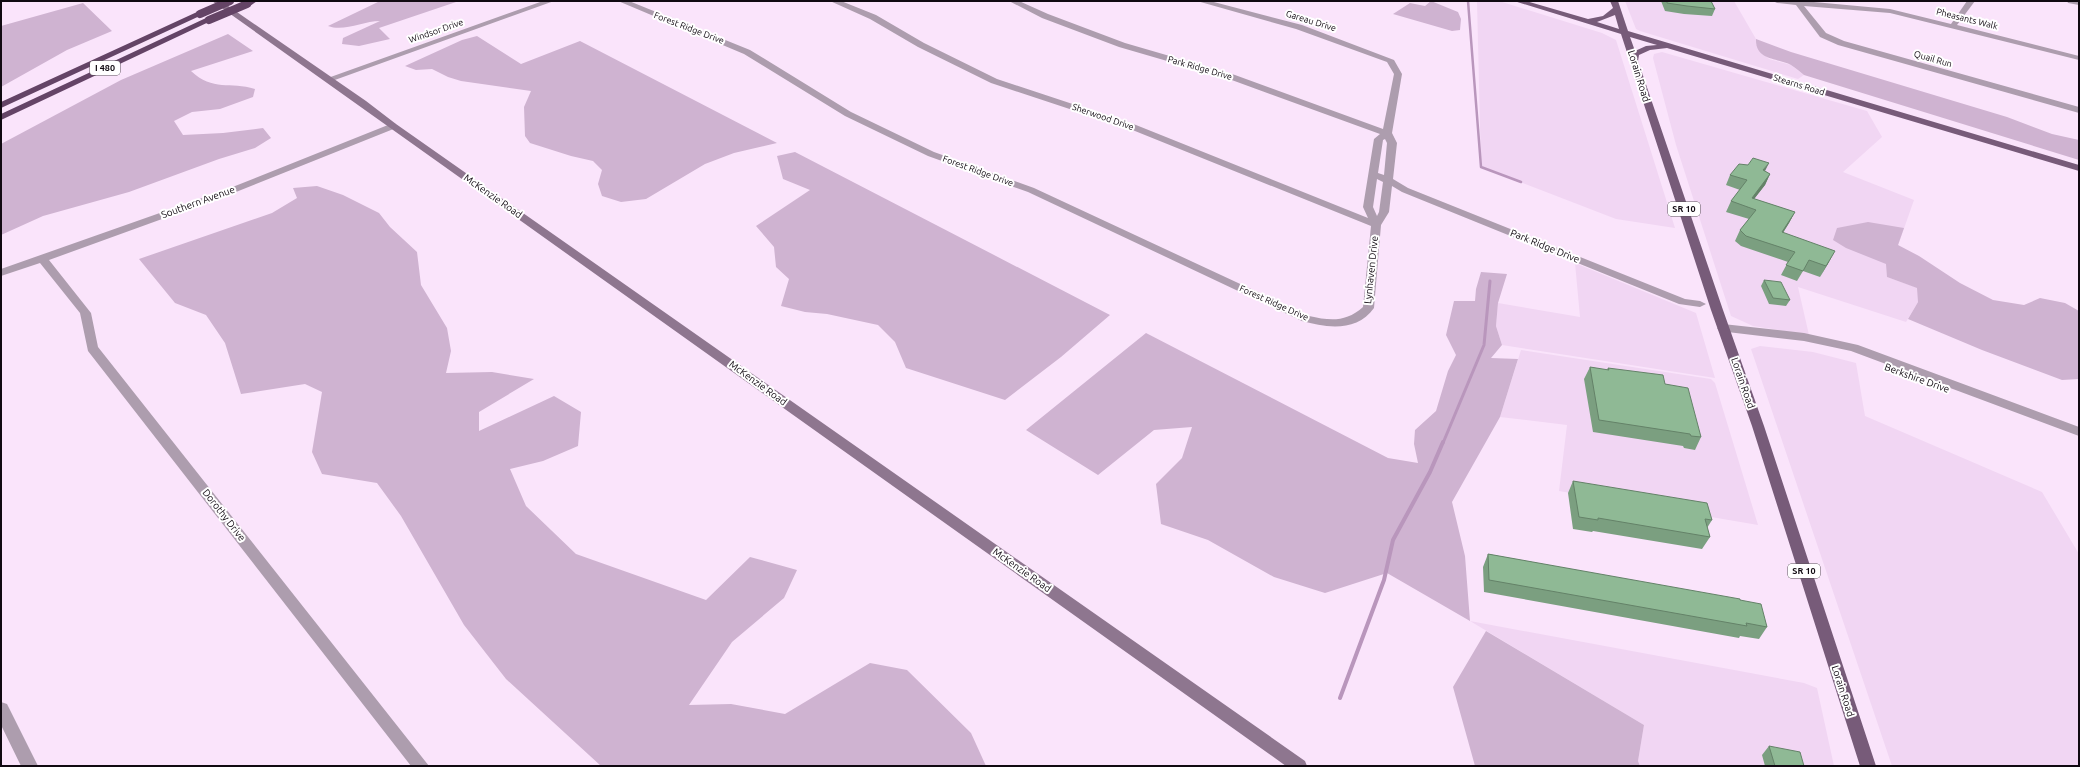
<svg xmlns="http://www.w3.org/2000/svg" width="2080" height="767" font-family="Ubuntu,sans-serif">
  <rect width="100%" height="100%" fill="#fae4fb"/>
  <path fill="#f1d6f3" d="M1477,1H1499L1602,33L1616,40L1675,228L1616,219L1481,167Z
    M1625,1H1734L1756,39V44L1769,59L1791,65L1804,75L1798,79L1640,31L1636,29Z
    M1662,52L1867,111L1882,137L1843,172L1914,200L1887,277L1918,288V302L1906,322L1798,287L1809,335L1753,326L1731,316L1676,145L1653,58L1654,54Z
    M1575,263L1696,313L1715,378L1502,345L1496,326L1498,303L1580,317Z
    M1760,346L1813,352L1856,363L1865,416L2042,492L2079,554V766H1892L1751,349Z
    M1521,350L1711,379L1715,383L1758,525L1559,491L1567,425L1500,417Z
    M1470,621L1804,683L1817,688L1834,766H1640L1638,761L1644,725Z"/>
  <path fill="#cfb3d1" d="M380,1H459L379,28L390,39L359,46L342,44L343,38L380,21C363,21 344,32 328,26Z
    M1431,1L1458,12L1461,19L1460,30L1452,31L1393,14L1410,3L1425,6Z
    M83,3L112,31L67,50L1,87V26Z
    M228,34L253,51L191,71C213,92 230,81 255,89L253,97L220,109L192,112L174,121L183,135L223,133L263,128L271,138L255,148L219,159L129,192L43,216L1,235V144L121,80Z
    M477,36L521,64L580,41L777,143L734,153L705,164L646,199L621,202L602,196L598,184L602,170L593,161L571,156L530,143L525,136L524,107L531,91L461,81L448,77L432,69L416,70L405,66L462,40Z
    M1756,39L1791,52L2007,117L2052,134L2079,140V160L1804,75C1800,72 1796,68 1791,65C1778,58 1755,61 1756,39Z
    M795,152L1110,315L1061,357L1005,400L906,368L895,342L878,325L827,314L805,312L781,306L789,279L776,267L774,247L756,226L810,190L783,179L777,156Z
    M317,186L343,195L379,213L390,227L417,252L421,285L447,328L451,351L446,373L492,372L534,379L479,412V431L554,396L581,412L578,446L543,461L510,469L526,506L576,554L706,600L750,557L797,570L784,598L732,642L689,705L731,704L785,714L870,663L907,670L971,733L986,766H601L506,679L464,625L401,516L377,483L322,474L312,452L322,392L305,384L241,394L225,343L206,315L175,303L139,259L272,213L297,198L293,188Z
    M1868,222L1904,228L1898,245L1919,256L1960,283L1993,300L2024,305L2040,298L2065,303L2079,311V379L2062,380L1982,350L1908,319L1918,302L1917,288L1887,277L1886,264L1846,248L1833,240L1837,228Z
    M1481,272L1507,274L1498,303L1496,326L1502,345L1491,358L1518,359L1500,417L1452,502L1465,556L1470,621L1387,573L1325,593L1274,577L1208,540L1161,524L1156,484L1182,458L1192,427L1154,430L1098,475L1026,430L1146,333L1388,458L1418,463L1414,444L1415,430L1436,411L1448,371L1456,355L1446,335L1454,301H1475L1476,289Z
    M1486,631L1644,725L1638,761L1640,766H1475L1453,687Z"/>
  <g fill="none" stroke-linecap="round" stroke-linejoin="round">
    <path stroke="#b996bc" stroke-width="2.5" d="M1468,1L1481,167L1521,182"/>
    <path stroke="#b996bc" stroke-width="3" d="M1443,443L1484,345L1490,281"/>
    <path stroke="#b996bc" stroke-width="4" d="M1340,698L1384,580L1393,540L1430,472L1443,442"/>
    <path fill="#ad9dae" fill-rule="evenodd" d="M543,1H554L332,81L325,79Z
      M618,1H629L750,50L851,112L934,152L1034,188L1309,316C1331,321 1346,322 1363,307L1371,226L1130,129L991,83L918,47L870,19L830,1H841L876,15L924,43L997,79L1136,125L1368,218L1363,207L1374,139L1380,134L1229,79L1119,47L1042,18L1009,1H1019L1048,14L1125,43L1235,75L1383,129L1394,74L1387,62L1296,29L1197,1H1210L1302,25L1394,60L1402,74L1392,133L1397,143L1393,179L1408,188L1685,299L1700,301L1706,304L1700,307L1679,304L1402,192L1392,186L1389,212L1381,225L1374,308C1357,332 1327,328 1302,321L1028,192L928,156L845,116L744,54ZM1385,139L1387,143L1384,175L1378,173L1383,140ZM1377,179L1383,182L1379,212L1377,216L1373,207Z
      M1773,1H1803L1890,9L1951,24L1967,1H1975L1957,25L2079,56V60L1890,13L1804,6L1826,33L1844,41L2079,107V113L1838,45L1820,37L1796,5L1777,3Z
      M2067,1H2079V5L2068,3Z
      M393,123L396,124V128L231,194L49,260L91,313L98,347L429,766H411L88,351L80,313L40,263L1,276V269L225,190Z
      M1723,324L1804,333L1858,345L2079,427V436L1851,351L1804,341L1719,331L1717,328Z
      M1,702L7,704L38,766H21L1,725Z"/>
    <path fill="#8e768f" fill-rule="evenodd" d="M212,1H221L366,101L396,124L1305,761L1307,766H1286Z"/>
    <path fill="#775b79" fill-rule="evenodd" d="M1514,1H1526L1588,19L1603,16L1613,8L1610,1H1618L1628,31L2079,165V171L1667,48L1650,50L1639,55L1638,61L1723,310L1764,426L1876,766H1860L1752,426L1711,310L1621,34ZM1615,15L1619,29L1597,22ZM1630,37L1657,45L1646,46L1635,51Z"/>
    <path fill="#644466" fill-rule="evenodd" d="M247,1H257L250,6H244L243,4Z
      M197,12L204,14L1,108V102Z
      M206,18L213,20L1,120V114Z"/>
    <path stroke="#644466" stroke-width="8" d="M200,14L230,1
      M209,20L247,4"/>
  </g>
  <path fill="#7b9f80" d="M1661,1H1711L1715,9L1712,16L1684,14L1665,11Z
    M1748,165L1765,171L1770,174L1765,185L1754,199L1795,212L1789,223L1783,233L1829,262L1820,277L1803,271L1797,281L1781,275L1788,262L1741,246L1735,241L1740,230L1749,219L1726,212L1731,201L1740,190L1726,185L1730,175Z
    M1764,280L1790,300L1786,306L1769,304L1761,286Z
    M1590,367L1607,370L1608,368L1665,384L1701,437L1695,450L1684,448L1683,446L1593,432L1584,379Z
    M1573,481L1712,520L1707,528L1710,537L1702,549L1593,531L1592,532L1573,529L1568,493Z
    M1488,554L1740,600L1767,627L1759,639L1740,636L1739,638L1484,592L1483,567Z
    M1769,746L1804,766H1765L1762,755Z"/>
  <path fill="#648268" d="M1769,163L1764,173L1763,170Z
    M1770,174L1765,185L1747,208L1752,198Z
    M1795,212L1789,223L1776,243L1782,232Z
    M1835,251L1829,262L1820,277L1826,266Z"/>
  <path fill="#8fb995" stroke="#648268" d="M1667,1H1711L1715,9L1687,6L1667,3Z
    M1753,158L1769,163L1763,170L1770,174L1752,198L1795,212L1782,232L1835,251L1826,266L1809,260L1803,271L1786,265L1795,252L1746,236L1740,230L1756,210L1731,201L1747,180L1730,175L1739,164L1748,165Z
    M1764,280L1781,282L1790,300L1773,298Z
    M1590,367L1609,370L1608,368L1663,375L1665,384L1688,388L1701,437L1691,436L1690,434L1599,420Z
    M1573,481L1707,503L1712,520L1705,519L1710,537L1598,518V520L1579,517Z
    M1488,554L1740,599V600L1761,604L1767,627L1746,623L1747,626L1489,580Z
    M1769,746L1800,752L1804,766H1775Z"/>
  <g text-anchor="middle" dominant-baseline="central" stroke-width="4" stroke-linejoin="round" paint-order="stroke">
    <g font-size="9" fill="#100911" stroke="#fff">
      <text transform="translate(1967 19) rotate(14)">Pheasants Walk</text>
      <text transform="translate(1311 21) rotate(17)">Gareau Drive</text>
      <text transform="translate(689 28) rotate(21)">Forest Ridge Drive</text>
      <text transform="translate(436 31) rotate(-19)">Windsor Drive</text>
      <text transform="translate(1933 59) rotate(16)">Quail Run</text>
      <text transform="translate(1200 68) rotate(16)">Park Ridge Drive</text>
      <text transform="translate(1799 85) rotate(17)">Stearns Road</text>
      <text transform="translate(1103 117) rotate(19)">Sherwood Drive</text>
      <text transform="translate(978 171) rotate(20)">Forest Ridge Drive</text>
      <text transform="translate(1274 303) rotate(24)">Forest Ridge Drive</text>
    </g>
    <g fill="#fff" stroke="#585358" stroke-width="1">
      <rect x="90" y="61" width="30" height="14" rx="3"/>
      <rect x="1668" y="202" width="32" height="14" rx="3"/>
      <rect x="1788" y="564" width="32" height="14" rx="3"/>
    </g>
    <g font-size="9" font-weight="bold" fill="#100911">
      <text x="105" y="68">I 480</text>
      <text x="1684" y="209">SR 10</text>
      <text x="1804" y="571">SR 10</text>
    </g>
    <g font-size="10" fill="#100911" stroke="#fff">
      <text transform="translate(1639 76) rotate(73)">Lorain Road</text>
      <text transform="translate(493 196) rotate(35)">McKenzie Road</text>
      <text transform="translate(198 202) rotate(-20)">Southern Avenue</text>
      <text transform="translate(1545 246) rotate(22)">Park Ridge Drive</text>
      <text transform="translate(1371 270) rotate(-84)">Lynhaven Drive</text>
      <text transform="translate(1917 378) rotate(20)">Berkshire Drive</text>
      <text transform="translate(758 383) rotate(36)">McKenzie Road</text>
      <text transform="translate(1743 383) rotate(71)">Lorain Road</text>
      <text transform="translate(224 515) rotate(52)">Dorothy Drive</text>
      <text transform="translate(1022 570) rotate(35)">McKenzie Road</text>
      <text transform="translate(1843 691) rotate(72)">Lorain Road</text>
    </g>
  </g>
  <rect width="2080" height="767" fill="none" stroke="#100911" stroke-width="4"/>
</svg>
